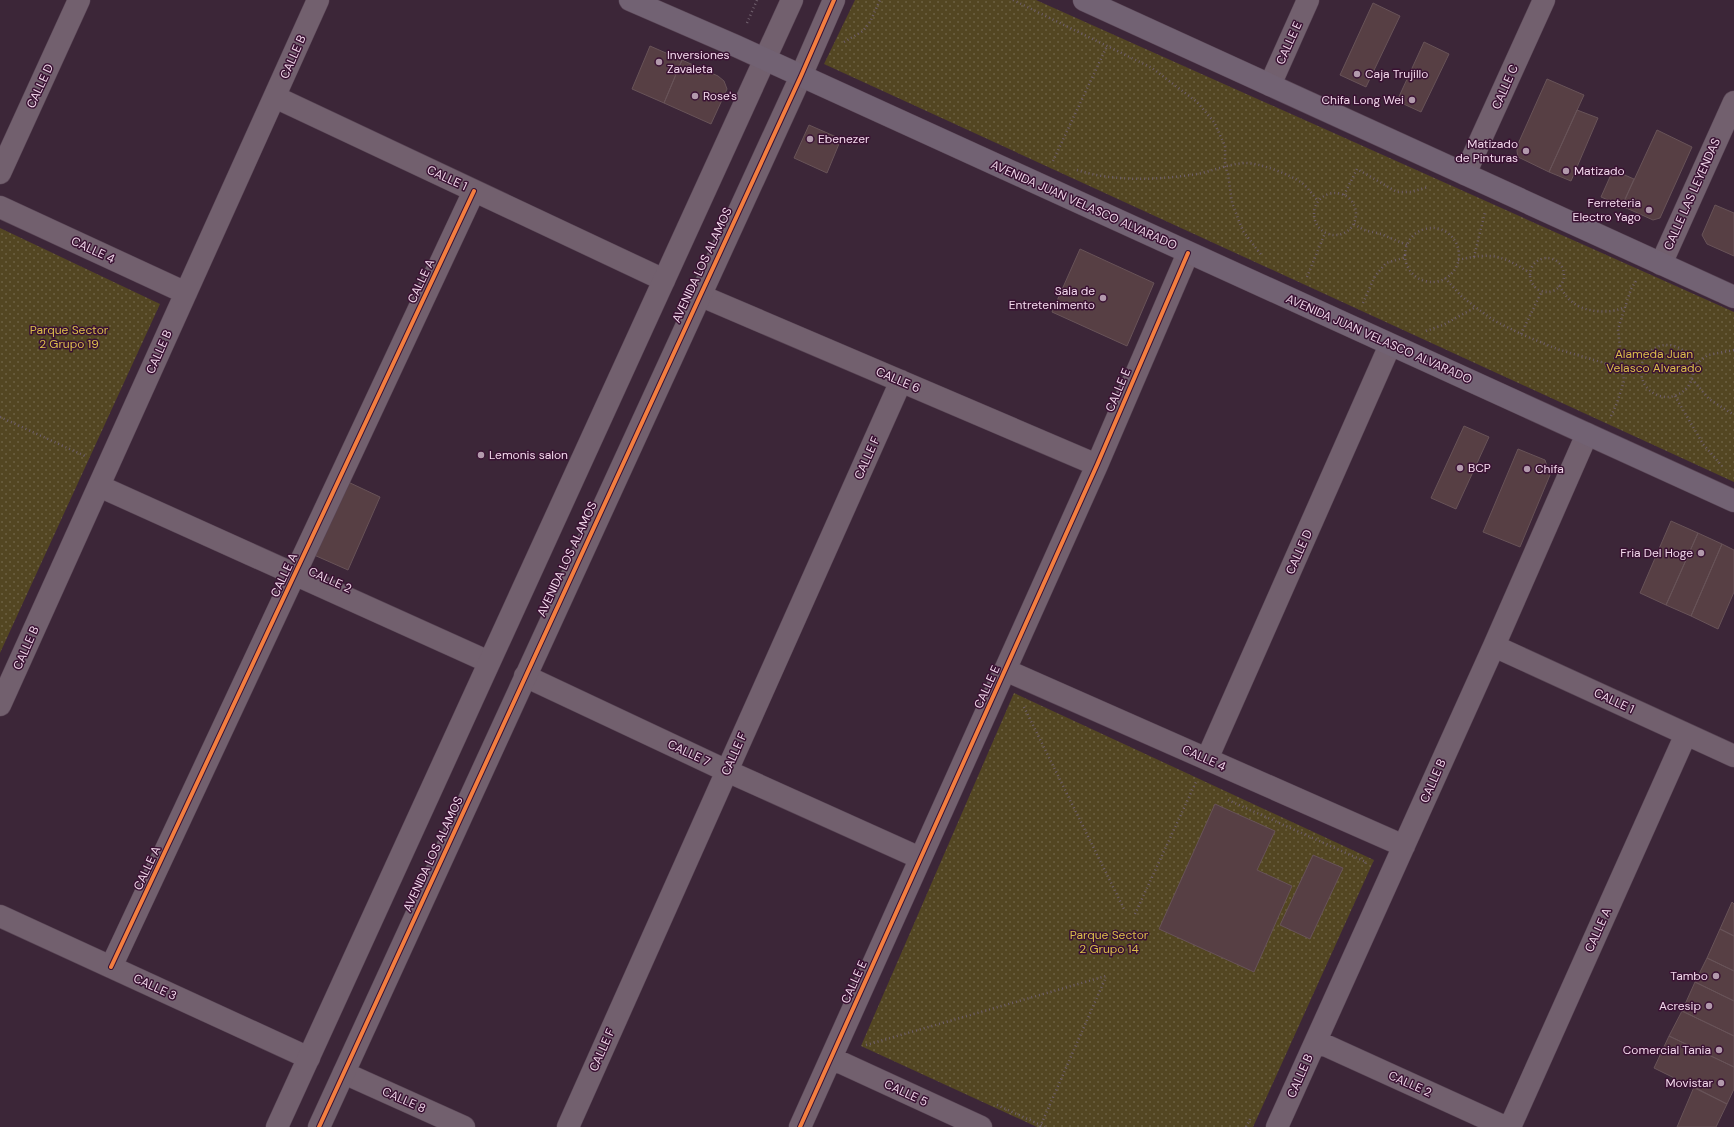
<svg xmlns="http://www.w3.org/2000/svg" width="1734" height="1127" font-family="'DM Sans',sans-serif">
  <defs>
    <pattern id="park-dots" width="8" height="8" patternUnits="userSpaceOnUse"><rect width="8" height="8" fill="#534622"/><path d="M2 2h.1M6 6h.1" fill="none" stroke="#6c6042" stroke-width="1.8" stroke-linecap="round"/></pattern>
  </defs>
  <rect width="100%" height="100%" fill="#3c2638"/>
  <path fill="url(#park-dots)" d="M855,0H1036L1734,312V482L824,64Z
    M0,228L160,304L0,653Z
    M1014,693L1374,860L1253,1127H1037L861,1046Z"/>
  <path fill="#573f44" stroke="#685358" d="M1373,3L1400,16L1366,87L1340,75Z
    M1424,42L1449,54L1421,112L1397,101Z
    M650,46L682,60L664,103L632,89Z
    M682,60L718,76L724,81L727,89L711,124L664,103Z
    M1547,79L1584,95L1549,172L1518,157L1517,151L1518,144Z
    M1577,110L1598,118L1571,181L1549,172Z
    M809,125L841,139L827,173L794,158Z
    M1657,130L1692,147L1660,218L1653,220L1622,206Z
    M1613,170L1634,179L1622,206L1601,197Z
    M1715,205L1734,213V256L1707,244L1702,235Z
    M1080,249L1154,283L1127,346L1052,312Z
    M1464,426L1489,437L1456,509L1431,498Z
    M1518,449L1545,460L1550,475L1520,547L1483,532Z
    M346,481L380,497L348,570L314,555Z
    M1671,521L1698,533L1666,605L1640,593Z
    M1698,533L1722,544L1691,616L1666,605Z
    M1722,544L1734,550V592L1718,629L1691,616Z
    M1215,804L1275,831L1257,870L1292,886L1254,972L1159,929Z
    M1313,855L1343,868L1310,939L1280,925Z
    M1732,902L1734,904V936L1720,929Z
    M1720,929L1734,936V971L1707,958Z
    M1707,958L1734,971V1001L1695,982Z
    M1695,982L1734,1001V1036L1682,1011Z
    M1682,1011L1734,1036V1067L1669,1036Z
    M1669,1036L1734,1067V1089L1727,1104L1654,1068Z
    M1694,1087L1727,1104L1716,1127H1677Z"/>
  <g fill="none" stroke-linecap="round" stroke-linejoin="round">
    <g stroke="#584454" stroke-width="23">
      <path id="minor" d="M1270,85L1308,0
        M275,97L664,280
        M0,173L79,0
        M1465,174L1544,0
        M0,207L186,293
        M1661,264L1734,102
        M699,295L1097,465
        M99,486L489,662
        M1494,646L1734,756
        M1005,670L1404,846
        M525,676L727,771L920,858
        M0,705L318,0
        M1207,759L1390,345
        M0,916L309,1058
        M111,967L474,191
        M1316,1041L1505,1127
        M831,1058L981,1127
        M344,1073L464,1127
        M568,1127L901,381
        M800,1127L1097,465L1188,253
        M1277,1127L1494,646L1587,434
        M1510,1127L1686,734"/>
    </g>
    <g stroke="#584454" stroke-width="23">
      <path id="tertiary" d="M277,1127L792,0
        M319,1127L801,76L834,0"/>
    </g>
    <g stroke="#584454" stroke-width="23">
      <path id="secondary" d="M630,0L736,46L1734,501
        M1084,0L1734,297"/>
    </g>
    <path stroke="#6f5f6c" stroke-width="2.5" stroke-dasharray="1 3" stroke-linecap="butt" d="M1013,0L1152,68L1197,102L1214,122L1225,146V166L1228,174L1232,203L1243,231L1262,256
      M747,23L757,0
      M844,42L863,31L870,22L880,0
      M1053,161L1107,46
      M1077,170C1113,182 1160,180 1197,174C1213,171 1228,164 1245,163C1260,163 1289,174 1302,183C1308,188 1313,195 1318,201
      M1314 214a21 21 0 1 1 42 0a21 21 0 1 1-42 0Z
      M1344,195L1357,169L1397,192H1411L1428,187
      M1354,224L1364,230L1381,234L1407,245
      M1405 255a27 27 0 1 1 54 0a27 27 0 1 1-54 0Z
      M1474,257L1485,212
      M1530 275a17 17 0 1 1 34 0a17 17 0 1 1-34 0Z
      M1458,260C1493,252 1501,255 1530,273
      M1307,277L1325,233
      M1445,278L1462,297L1493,320L1521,334L1557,349L1621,368H1641
      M1559,286C1563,291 1566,297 1571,301C1582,312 1611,315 1624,307
      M1363,303L1375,276L1386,263L1406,257
      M1426,331L1443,325L1476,307
      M1521,334L1542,291
      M1641 371a26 26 0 1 1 52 0a26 26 0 1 1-52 0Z
      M1693,366L1708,355L1734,350
      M1692,379L1709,399L1734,415
      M1675,396L1703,444L1722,466
      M1611,416L1617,403L1624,381L1618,329L1631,289L1636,281
      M0,417L85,456
      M1024,707L1124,909
      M1228,800L1366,862L1365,864
      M1135,914L1196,782
      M866,1045L1106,976
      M997,1105L1045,1127
      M1040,1127L1106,977
      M1246,1127L1251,1117"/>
    <use href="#minor" stroke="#72606e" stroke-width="22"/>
    <use href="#tertiary" stroke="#72606e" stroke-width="22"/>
    <use href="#secondary" stroke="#726273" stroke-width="22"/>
    <g stroke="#3a1233" stroke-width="6">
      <path id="cycleway" d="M111,967L474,191
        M319,1127L801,76L834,0
        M800,1127L1097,465L1188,253"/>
    </g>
    <use href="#cycleway" stroke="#f27e40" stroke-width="4"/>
  </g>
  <g fill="#b39aad" stroke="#3a1233" stroke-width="1.5">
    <circle cx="659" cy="62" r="4"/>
    <circle cx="1357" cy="74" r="4"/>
    <circle cx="695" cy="96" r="4"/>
    <circle cx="1412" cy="100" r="4"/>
    <circle cx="810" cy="139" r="4"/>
    <circle cx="1526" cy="151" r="4"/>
    <circle cx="1566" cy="171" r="4"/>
    <circle cx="1649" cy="210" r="4"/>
    <circle cx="1103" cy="298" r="4"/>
    <circle cx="481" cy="455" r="4"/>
    <circle cx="1460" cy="468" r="4"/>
    <circle cx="1527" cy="469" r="4"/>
    <circle cx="1701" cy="553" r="4"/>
    <circle cx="1716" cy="976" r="4"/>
    <circle cx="1709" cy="1006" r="4"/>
    <circle cx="1719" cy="1050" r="4"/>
    <circle cx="1721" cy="1083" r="4"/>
  </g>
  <g text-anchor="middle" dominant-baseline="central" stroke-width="3" stroke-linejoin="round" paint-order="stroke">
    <g font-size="12" fill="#f3d8ec" stroke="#3a1233">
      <text transform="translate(1289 43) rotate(-66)">CALLE E</text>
      <text transform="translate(293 57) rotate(-66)">CALLE B</text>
      <text transform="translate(40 86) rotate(-65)">CALLE D</text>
      <text transform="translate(1505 87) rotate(-66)">CALLE C</text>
      <text transform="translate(447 178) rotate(25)">CALLE 1</text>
      <text transform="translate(1692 194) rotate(-66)">CALLE LAS LEYENDAS</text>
      <text transform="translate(1084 205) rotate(24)">AVENIDA JUAN VELASCO ALVARADO</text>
      <text transform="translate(93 250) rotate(25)">CALLE 4</text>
      <text transform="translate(702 265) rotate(-65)">AVENIDA LOS ALAMOS</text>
      <text transform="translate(421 281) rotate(-65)">CALLE A</text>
      <text transform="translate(1379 339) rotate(24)">AVENIDA JUAN VELASCO ALVARADO</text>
      <text transform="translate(159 352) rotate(-66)">CALLE B</text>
      <text transform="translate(898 380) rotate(23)">CALLE 6</text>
      <text transform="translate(1118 390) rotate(-67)">CALLE E</text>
      <text transform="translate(867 458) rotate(-66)">CALLE F</text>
      <text transform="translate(1299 552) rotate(-66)">CALLE D</text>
      <text transform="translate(567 559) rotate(-65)">AVENIDA LOS ALAMOS</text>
      <text transform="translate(284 575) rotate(-65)">CALLE A</text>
      <text transform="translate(330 580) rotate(24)">CALLE 2</text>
      <text transform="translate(26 648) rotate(-66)">CALLE B</text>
      <text transform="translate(987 687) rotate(-66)">CALLE E</text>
      <text transform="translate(1614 701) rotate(25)">CALLE 1</text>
      <text transform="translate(689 753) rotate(25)">CALLE 7</text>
      <text transform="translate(734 754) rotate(-66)">CALLE F</text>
      <text transform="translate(1204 758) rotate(24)">CALLE 4</text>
      <text transform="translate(1433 781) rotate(-66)">CALLE B</text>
      <text transform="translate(433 854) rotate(-65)">AVENIDA LOS ALAMOS</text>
      <text transform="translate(147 868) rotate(-65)">CALLE A</text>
      <text transform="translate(1598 930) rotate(-66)">CALLE A</text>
      <text transform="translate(854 982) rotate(-66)">CALLE E</text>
      <text transform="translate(155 987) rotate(25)">CALLE 3</text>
      <text transform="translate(602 1050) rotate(-66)">CALLE F</text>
      <text transform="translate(1300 1076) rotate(-66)">CALLE B</text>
      <text transform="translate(1410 1084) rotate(24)">CALLE 2</text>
      <text transform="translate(906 1093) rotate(25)">CALLE 5</text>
      <text transform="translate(404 1100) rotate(24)">CALLE 8</text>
    </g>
    <g font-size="12" fill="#f3d8ec" stroke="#3a1233" text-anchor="end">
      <text x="667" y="55" text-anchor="start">Inversiones<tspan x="667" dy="14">Zavaleta</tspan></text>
      <text x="1365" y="74" text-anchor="start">Caja Trujillo</text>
      <text x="703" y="96" text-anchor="start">Rose's</text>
      <text x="1404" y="100">Chifa Long Wei</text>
      <text x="818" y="139" text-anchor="start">Ebenezer</text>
      <text x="1518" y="144">Matizado<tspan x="1518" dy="14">de Pinturas</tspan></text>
      <text x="1574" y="171" text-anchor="start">Matizado</text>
      <text x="1641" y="203">Ferreteria<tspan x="1641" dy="14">Electro Yago</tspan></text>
      <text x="1095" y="291">Sala de<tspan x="1095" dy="14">Entretenimento</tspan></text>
      <text x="489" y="455" text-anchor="start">Lemonis salon</text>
      <text x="1468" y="468" text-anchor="start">BCP</text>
      <text x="1535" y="469" text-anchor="start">Chifa</text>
      <text x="1693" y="553">Fria Del Hoge</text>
      <text x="1708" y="976">Tambo</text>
      <text x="1701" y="1006">Acresip</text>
      <text x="1711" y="1050">Comercial Tania</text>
      <text x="1713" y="1083">Movistar</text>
    </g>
    <g font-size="12" fill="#dbbe4b" stroke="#3a1233">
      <text x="69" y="330">Parque Sector<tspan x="69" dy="14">2 Grupo 19</tspan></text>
      <text x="1654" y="354">Alameda Juan<tspan x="1654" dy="14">Velasco Alvarado</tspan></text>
      <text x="1109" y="935">Parque Sector<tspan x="1109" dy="14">2 Grupo 14</tspan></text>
    </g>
  </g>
</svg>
